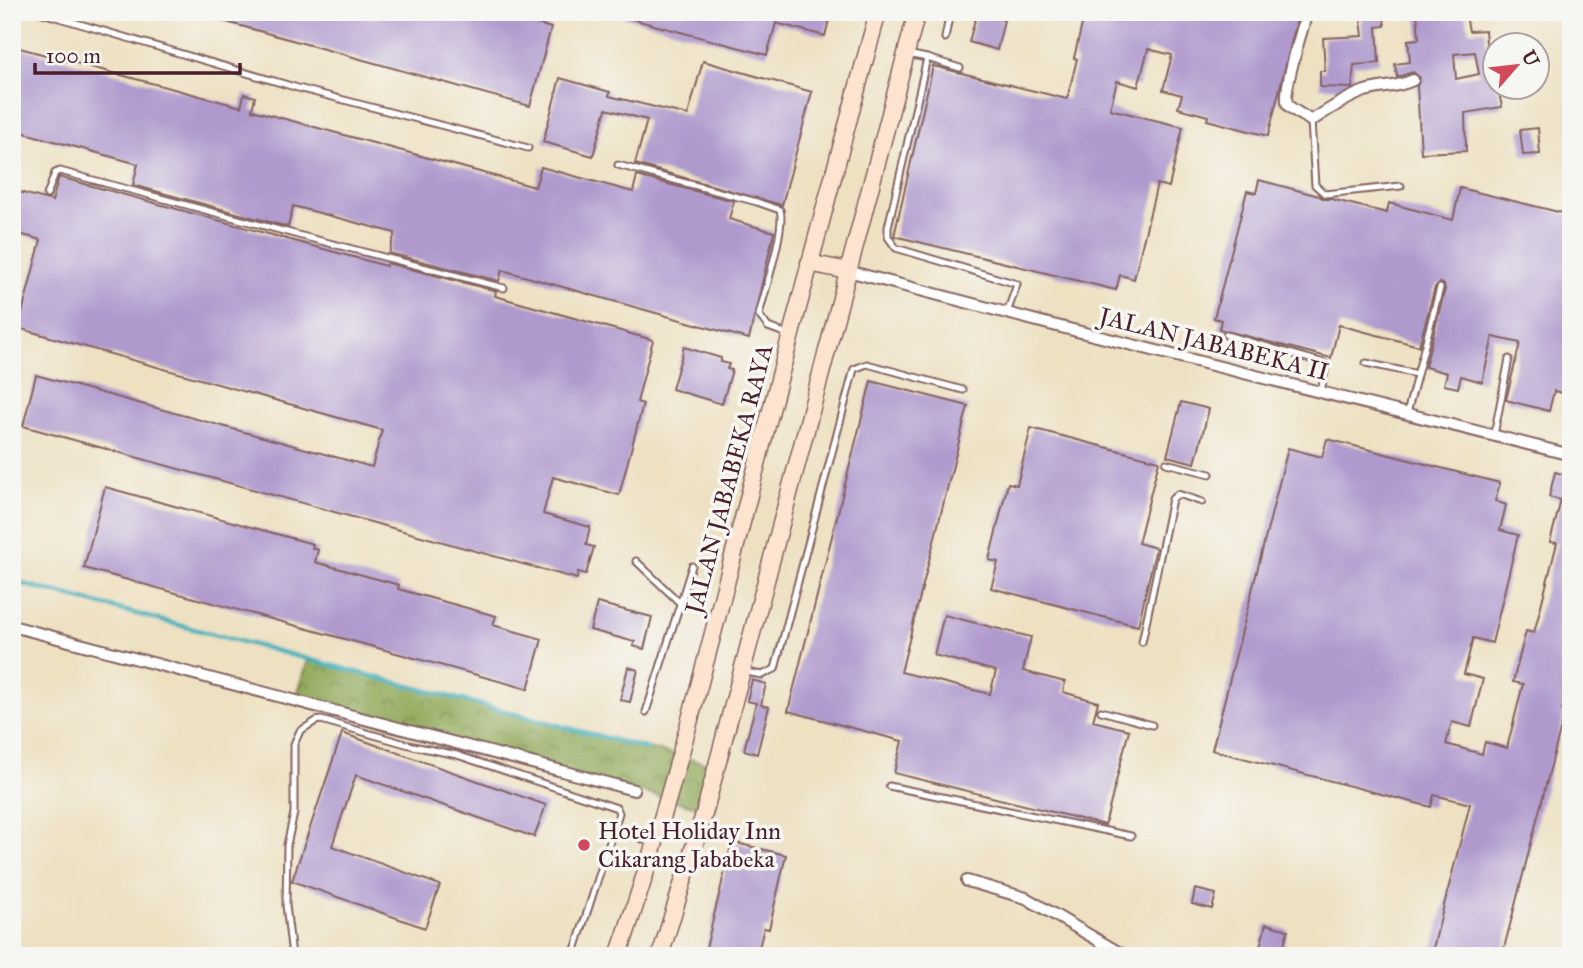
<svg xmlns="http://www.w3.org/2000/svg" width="1583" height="968" font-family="'IM FELL Great Primer',serif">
  <defs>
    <pattern id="forest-crowns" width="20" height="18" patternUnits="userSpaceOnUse" patternTransform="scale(1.75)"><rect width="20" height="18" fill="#92aa5b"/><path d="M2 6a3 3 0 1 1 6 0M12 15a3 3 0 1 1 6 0" fill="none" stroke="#798a4b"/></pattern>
  </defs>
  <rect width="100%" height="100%" fill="#f6f6f2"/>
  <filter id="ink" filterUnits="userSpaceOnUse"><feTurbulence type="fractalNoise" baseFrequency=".0143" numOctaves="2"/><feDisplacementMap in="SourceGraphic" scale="14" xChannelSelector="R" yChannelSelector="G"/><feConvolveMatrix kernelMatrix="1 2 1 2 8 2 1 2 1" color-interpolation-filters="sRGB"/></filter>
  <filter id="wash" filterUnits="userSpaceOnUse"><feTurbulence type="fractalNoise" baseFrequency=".00686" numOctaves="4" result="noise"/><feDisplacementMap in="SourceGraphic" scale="28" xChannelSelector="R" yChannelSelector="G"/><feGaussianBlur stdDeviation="1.57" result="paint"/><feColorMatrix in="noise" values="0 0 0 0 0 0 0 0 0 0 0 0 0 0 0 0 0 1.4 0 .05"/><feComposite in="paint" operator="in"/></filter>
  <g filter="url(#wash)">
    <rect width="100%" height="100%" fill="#eee1c2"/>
    <path fill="url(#forest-crowns)" stroke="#6e6443" stroke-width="2" d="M308,660L721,767L713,811L295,701Z"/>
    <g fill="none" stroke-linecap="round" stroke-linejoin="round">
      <path stroke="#42b1bd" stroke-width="4.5" d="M12,581L648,749"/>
    </g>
    <g id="blocks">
      <path fill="#af99cd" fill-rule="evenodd" d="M206,12H537L534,23L551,28L530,106L205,16Z
        M620,12H831L825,36L776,23L767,55L620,16Z
        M977,12H1001L999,19L1004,20L997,50L969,42Z
        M1085,12H1299L1268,136L1207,120L1208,116L1178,108L1182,95L1163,90L1172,55L1148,49L1138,87L1117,81L1110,109L1183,127L1169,187L1157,184L1134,279L1120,275L1116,290L894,236L933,66L1067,99L1077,59L1074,58Z
        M1383,12L1385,26L1377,27L1379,63L1354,65L1352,88L1320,87V71H1325L1323,38L1363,36L1360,13Z
        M1417,12H1463L1464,16H1466L1469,31L1485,30L1487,53L1495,52V88H1498L1502,107L1465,113L1466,151L1421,153L1417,86L1420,78L1413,72L1397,77L1395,64L1410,62L1408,40L1419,39ZM1475,52L1479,74L1456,79L1454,54Z
        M12,46L241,107L244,94L255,97L252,110L535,187L541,167L633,192L637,176L734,201L729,219L774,232L749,339L502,270L499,281L389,253L395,233L293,206L288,227L133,185L138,164L21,132L16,152H12Z
        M703,61L812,92L782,205L635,164L647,120L606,109L593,156L543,142L560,78L610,92L609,96L688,115Z
        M1538,128L1540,154L1523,155L1520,130Z
        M59,177L386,266L387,263L496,291L495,296L653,340L637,402L643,404L619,495L553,477L543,514L590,527L586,545L594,547L586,574L578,572L577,579L23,426L36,375L372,467L382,430L18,328L41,240L12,232V190L52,201Z
        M1259,180L1319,196L1324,199H1331L1387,213L1389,203L1453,220L1460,188L1571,215V323L1565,347L1571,348V395L1554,391L1549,411L1506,400L1520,343L1493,337L1482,382L1461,376L1458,388L1444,385L1447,373L1425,367L1445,289L1444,285L1441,283L1435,287L1419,346L1339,325L1331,358L1219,329L1221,320L1214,318L1247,191L1256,193Z
        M684,347L721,358V362L729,364L727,369L732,370L722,404L672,389Z
        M871,381L968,406L901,672L990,694L996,671L934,655L944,615L1031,637L1023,671L1065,682L1063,692L1098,702L1093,721L1129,730L1105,825L894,773L902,741L788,711Z
        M1181,402L1209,409L1195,463L1167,456Z
        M1031,428L1159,461L1138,543L1156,548L1138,626L991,588L998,562L989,560L1008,483L1017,485Z
        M1327,439L1500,483L1495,501L1506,505L1500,530L1518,535L1492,643L1473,638L1464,674L1483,679L1471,727L1452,722L1446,744L1482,754L1485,742L1507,748L1523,684L1513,682L1526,631L1534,633L1557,543L1550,542L1561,500L1549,497L1555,472L1571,476V677L1562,710L1565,711L1502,956H1431L1470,804L1434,795L1431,807L1212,750L1288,448L1322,457Z
        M105,487L313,544L312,548L318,550L315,562L399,585L398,589L496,616L493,625L542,639L528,689L84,568Z
        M597,603L652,617L644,649L633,646L635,642L590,630Z
        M628,667L638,670L630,702L620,700Z
        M752,680L766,684L761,705L769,707L757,754L744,750L756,703L747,701Z
        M342,733L546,805L534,837L356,775L332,846L440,885L425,928L292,881Z
        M732,842L786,855L769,929L764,928L757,956H704Z
        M1195,889L1216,894L1212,909L1192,904Z
        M1266,924L1288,930L1282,953L1260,947Z"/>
    </g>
  </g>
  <g filter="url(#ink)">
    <use href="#blocks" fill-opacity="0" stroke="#836360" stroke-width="2"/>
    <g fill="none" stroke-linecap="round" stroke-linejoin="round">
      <g stroke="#836360" stroke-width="9">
        <path id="service" d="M39,12L298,88L528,148
          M1054,12L1063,15
          M945,38L950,12
          M907,54L927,58L888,227V237L896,248L1017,284L1007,313
          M927,58L960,68
          M1311,121L1315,185L1325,194L1401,186
          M618,165L757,202L780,210C786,226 764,294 759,315L768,327L787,334
          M47,195L55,173L60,171L298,235L504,288
          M1226,335L1324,363L1326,366L1321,392
          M1366,363L1417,374
          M1407,413L1440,288
          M1494,435L1509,359
          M1166,463L1210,474
          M636,561L680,603
          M1142,642L1172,499L1178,494L1202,502
          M746,672L762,675L775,669L854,369L867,364L963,390
          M1101,711L1152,725
          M646,712L692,566
          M889,786L1131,836
          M614,829L654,843
          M292,956L286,905L287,845L294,813V744L300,731L316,721L321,720L413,746L457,755L617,808L619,813L614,829L573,956"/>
      </g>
      <g stroke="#836360" stroke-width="14">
        <path id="minor" d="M1307,12C1303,27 1281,95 1288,105C1293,111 1305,116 1311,121C1326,111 1348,97 1365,91C1381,86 1397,88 1413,80
          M848,271L1041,322L1571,455
          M12,626L634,790
          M967,881L1026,898L1125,956"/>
      </g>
      <g stroke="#836360" stroke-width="19">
        <path id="secondary" d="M809,263L848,271
          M618,956C670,807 707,655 747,503C789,339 833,176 878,12
          M660,956L704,814L917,12"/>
      </g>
      <use href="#service" stroke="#fff" stroke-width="5"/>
      <use href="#minor" stroke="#fff" stroke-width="10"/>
      <use href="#secondary" stroke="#fde4d0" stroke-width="16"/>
    </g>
  </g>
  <circle fill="#d1495b" stroke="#f6f6f2" stroke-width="2.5" cx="584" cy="845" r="7"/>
  <g text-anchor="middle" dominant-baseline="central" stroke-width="7" stroke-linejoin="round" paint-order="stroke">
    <g font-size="24" fill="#4a1f2b" stroke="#f6f6f2">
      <text transform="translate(1214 344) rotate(14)">JALAN JABABEKA II</text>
      <text transform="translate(729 479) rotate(-75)">JALAN JABABEKA RAYA</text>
    </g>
    <g font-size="24" fill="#4a1f2b" stroke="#f6f6f2" text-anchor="start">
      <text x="598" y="831">Hotel Holiday Inn<tspan x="598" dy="28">Cikarang Jababeka</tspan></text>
    </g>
  </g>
  <rect width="1583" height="968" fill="none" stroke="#f6f6f2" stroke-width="42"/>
  <g transform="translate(1516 66) rotate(62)"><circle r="33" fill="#f6f6f2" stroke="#b1a0a2" stroke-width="2"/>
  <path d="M0-5L12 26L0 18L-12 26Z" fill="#d1495b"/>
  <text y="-10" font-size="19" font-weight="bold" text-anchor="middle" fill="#4a1f2b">U</text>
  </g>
  <path d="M35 63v10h205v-10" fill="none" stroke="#4a1f2b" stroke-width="3.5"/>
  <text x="46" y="63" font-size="21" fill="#4a1f2b" stroke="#f6f6f2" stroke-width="5" paint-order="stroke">100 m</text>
</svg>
